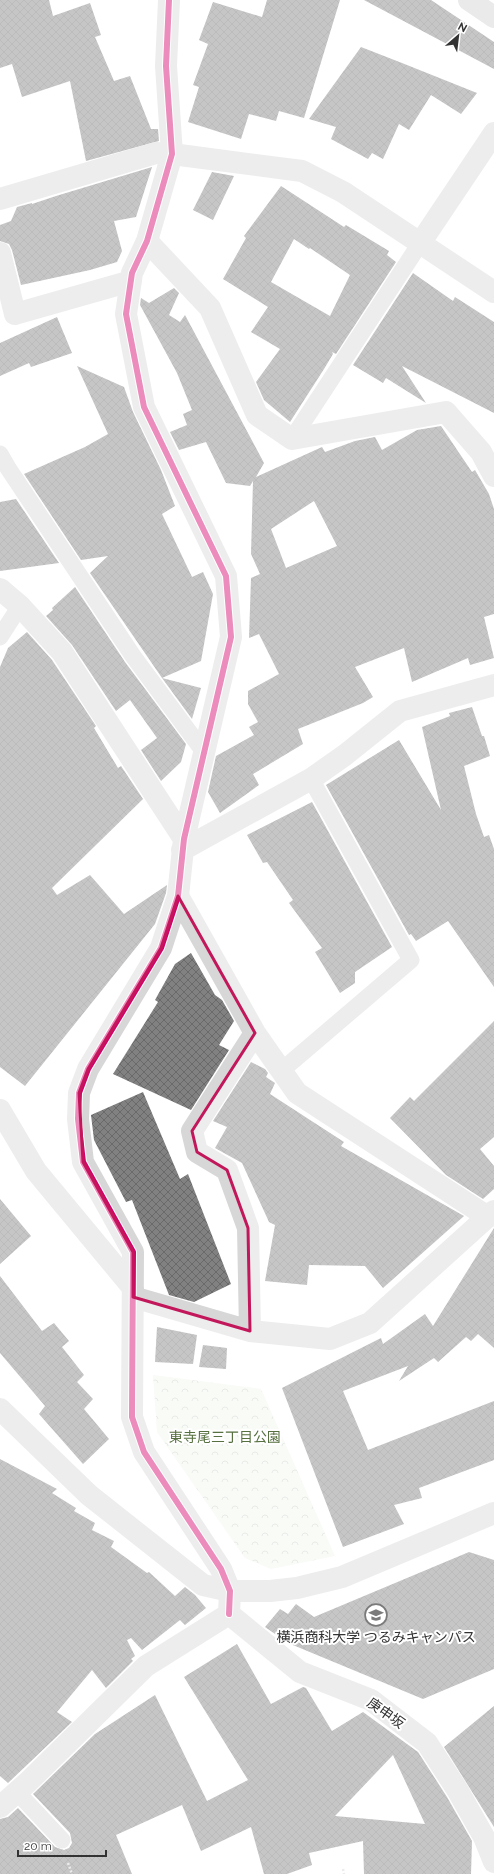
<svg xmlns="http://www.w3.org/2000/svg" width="494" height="1874" font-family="Raleway,'Noto Sans JP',sans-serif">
  <defs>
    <pattern id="park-crowns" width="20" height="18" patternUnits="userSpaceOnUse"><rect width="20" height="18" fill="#f1f5ed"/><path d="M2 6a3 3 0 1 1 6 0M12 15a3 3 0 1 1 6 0" fill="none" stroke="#cfd2cc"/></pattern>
    <pattern id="building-cross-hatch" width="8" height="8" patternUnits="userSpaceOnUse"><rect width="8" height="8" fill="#818181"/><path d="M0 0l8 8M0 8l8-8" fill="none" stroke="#6a6a6a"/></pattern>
  </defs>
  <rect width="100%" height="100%" fill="#fff"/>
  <path fill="url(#park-crowns)" d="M153,1375L261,1389L335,1556L271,1569L245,1558L157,1432Z"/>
  <path fill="url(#building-cross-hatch)" fill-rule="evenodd" d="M0,0H49L53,16L90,3L101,35L95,37L114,81L130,76L151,129H158L159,141L86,161L70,81L22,97L12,64L0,68Z
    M267,0H340L304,118L279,111L276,121L249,114L241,139L188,122L199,87L193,85L208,44L199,40L213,2L262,17Z
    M364,0H431L494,42V69Z
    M361,47L402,63L477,93L461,114L431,95L409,130L399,124L383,159L372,153L368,159L331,139L336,127L309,119Z
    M152,167L136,217L114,221L122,251L117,262L90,270L21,285L12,250L9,244L0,241V225L11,221L17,207L32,203V204L56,196Z
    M212,172L234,176L213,220L193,210Z
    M281,186L344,227L346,225L389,251L387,255L396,262L336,354L332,352L333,354L324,369L290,422L264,400L256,382L280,349L251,332L268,307L223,279L246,238L244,236ZM294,239L309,249L310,248L350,275L330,316L271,282Z
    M413,273L453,301L455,297L494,322V413L402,366L426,403L386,378L383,383L353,365Z
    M174,288L179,293L169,315L180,322L185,315L264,463L256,477L322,447L325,452L355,441L375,437L382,450L417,430L441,426L472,472L475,470L489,494L494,509V614L484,617L494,658L470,665L468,658L412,682L404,648L355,667L373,697L363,703L298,729L303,744L253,774L259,785L220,813L208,792L216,756L254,735L249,727L258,722L248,704V691L279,674L259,634L249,638L251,578L260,574L251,554L253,481L250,486L226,483L206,442L179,450L170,432L187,425L183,414L192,410L177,373L140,305L141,298L149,303ZM314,501L337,546L286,568L271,529Z
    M57,317L72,353L31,367L29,363L0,376V343Z
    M77,366L124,387L133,412L161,470L175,506L162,514L192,577L203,572L213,594L201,661L162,678L90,573L108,556L81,560L24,474L85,447L108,434Z
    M16,499L59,563L0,571V502Z
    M75,587L125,662L186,744L181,762L161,781L141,750L157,738L130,700L116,711L72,645L46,616L53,610L52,608Z
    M27,632L52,660L96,726L94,728L118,768L121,766L143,799L52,888L57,895L90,875L124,914L167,885L166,893L155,924L25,1086L0,1067V667L8,648Z
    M162,678L201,688L192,719Z
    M472,707L482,736H484L490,756L464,766L476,814L484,837L489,835L494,849V987L448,921L416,941L411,934L409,935L326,785L399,740L441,810L422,727L450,716L449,713Z
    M312,802L392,947L355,972V983L340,993L315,952L322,948L289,903L293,900L267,862L263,863L247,835Z
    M191,953L215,995L222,1000L234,1021L219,1045L229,1050L191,1110L113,1074L158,1002L155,1000L175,964Z
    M494,1021V1137L480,1149L494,1166V1189L483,1199L446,1175L390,1118L410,1097L414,1101Z
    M251,1062L265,1069L268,1073L266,1077L275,1083L270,1094L344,1142L341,1146L464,1216L383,1288L365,1266L309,1265L307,1285L265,1281L275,1225L269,1222L242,1163L215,1148L227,1127L213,1121Z
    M143,1092L180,1179L188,1174L231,1284L194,1302L169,1295L132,1200L126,1202L94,1140L91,1115Z
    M0,1199L31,1236L0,1264Z
    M494,1228V1348L478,1334L471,1341L466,1337L438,1362L434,1358L399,1381L408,1366L343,1391L368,1450L494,1401V1460L419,1488L422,1498L394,1505L404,1524L343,1547L282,1388L381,1338L383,1344L425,1314L433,1326Z
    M0,1276L42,1331L54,1323L69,1341L62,1347L84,1375L77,1382L93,1399L84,1409L109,1439L83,1464L39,1414L45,1406L0,1353Z
    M157,1327L197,1335L193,1364L155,1362Z
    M203,1345L227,1348L226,1369L199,1367Z
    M0,1459L57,1489L52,1493L76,1508L74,1511L95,1523L92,1530L114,1541L111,1547L147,1573L149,1572L175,1596L185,1587L195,1595L206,1608L185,1625L180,1620L142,1650L131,1638L127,1640L135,1656L131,1659L133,1661L106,1688L92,1670L57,1712L72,1722L8,1783L0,1776Z
    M469,1552L494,1560V1669L423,1699L288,1643L265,1627L280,1609L288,1614L296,1604L314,1617Z
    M237,1644L271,1704L303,1687L306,1688L332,1731L363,1712L418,1752L447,1797L472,1841L471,1874H364L363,1841L309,1853L312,1865L287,1874H264L251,1827L201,1851L182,1805L116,1835L132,1874H0V1819L8,1817L18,1808L55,1847L64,1850L69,1848L72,1843L70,1833L33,1794L95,1734L155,1695L207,1801L248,1780L184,1677ZM393,1755L425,1824L335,1816Z
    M494,1706V1827L444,1747Z"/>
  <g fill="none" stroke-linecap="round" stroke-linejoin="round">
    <path stroke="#d6d6d6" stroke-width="2.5" stroke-dasharray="2 2" stroke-linecap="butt" d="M68,1863L72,1874
      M343,1869L344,1874"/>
    <path stroke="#d7d7d7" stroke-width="17" d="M292,439L421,242
      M0,454L8,468L133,656L204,752
      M0,637L20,606
      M281,1071L411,960L311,779
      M17,1792L62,1840"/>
    <path stroke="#d7d7d7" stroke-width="22" d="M169,0L166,66L172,154L147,241L132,273L126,314L144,407L226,576L231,637L184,839L178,896L161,948L88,1069L79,1093L78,1119L83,1162L133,1252L132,1417L144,1452L221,1569L230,1591L229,1614
      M0,199L156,153L172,154L302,171L343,192L494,292
      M147,241L210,308L257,415L292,439L446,412L481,452L494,476
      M421,242L494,133
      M0,253L15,314L131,281
      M0,589L20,606L62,652L184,839
      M182,850L311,779L345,755L400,711L494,685
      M178,896L255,1033L297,1093L488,1217
      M0,1110L36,1171L133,1288
      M133,1297L250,1331L330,1339L370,1323L494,1211
      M250,1331L248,1228L227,1170L197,1152L192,1131L255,1033
      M0,1409L89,1495L203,1585L230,1591H270L297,1588L342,1577L494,1513
      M229,1614L300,1672L371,1700L427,1743L458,1791L484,1837L494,1862
      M0,1807L28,1782L146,1666L229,1614"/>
    <path stroke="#d0d0d0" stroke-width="22" d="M469,0L494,17"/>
    <g stroke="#fff" stroke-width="8">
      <path id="cycleway" d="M169,0L166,66L172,154L147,241L132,273L126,314L144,407L226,576L231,637L184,839L178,896L161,948L88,1069L79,1093L78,1119L83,1162L133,1252L132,1417L144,1452L221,1569L230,1591L229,1614"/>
    </g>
    <use href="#cycleway" stroke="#d6006c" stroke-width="6"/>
  </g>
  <path d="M0 0H494V1874H0ZM178,896L255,1033L192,1131L197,1152L227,1170L248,1228L250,1331L133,1297V1252L83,1162L79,1093L88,1069L161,948Z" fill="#fff" fill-opacity=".55" fill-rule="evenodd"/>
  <path fill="none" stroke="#c2185b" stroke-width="3" stroke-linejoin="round" d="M178,896L255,1033L192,1131L197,1152L227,1170L248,1228L250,1331L133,1297V1252L83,1162L79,1093L88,1069L161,948Z"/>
  <defs>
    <g id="university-ring" transform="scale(1.15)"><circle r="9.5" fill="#fff" stroke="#7a7a7a" stroke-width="1.5"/><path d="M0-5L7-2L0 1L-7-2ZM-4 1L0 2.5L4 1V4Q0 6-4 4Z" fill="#7a7a7a"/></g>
  </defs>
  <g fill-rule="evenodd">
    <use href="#university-ring" x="376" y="1615"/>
  </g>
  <g text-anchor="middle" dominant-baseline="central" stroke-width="4" stroke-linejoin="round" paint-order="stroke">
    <g font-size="14" fill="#56703f" stroke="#fff">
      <text x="225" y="1437">東寺尾三丁目公園</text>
    </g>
    <g font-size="14" fill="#333" stroke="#fff">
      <text x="376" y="1637">横浜商科大学 つるみキャンパス</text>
    </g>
    <g font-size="14" fill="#333" stroke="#fff">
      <text transform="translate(386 1713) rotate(35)">庚申坂</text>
    </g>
  </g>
  <g transform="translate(458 36) rotate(28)" stroke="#ffffff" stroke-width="3" paint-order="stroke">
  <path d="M0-3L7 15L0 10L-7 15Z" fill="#333333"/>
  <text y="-6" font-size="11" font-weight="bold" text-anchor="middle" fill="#333333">N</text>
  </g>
  <path d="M18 1850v6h88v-6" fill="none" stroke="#333333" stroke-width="2"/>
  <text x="24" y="1850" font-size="12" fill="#333333" stroke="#ffffff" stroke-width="3" paint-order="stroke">20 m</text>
</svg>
